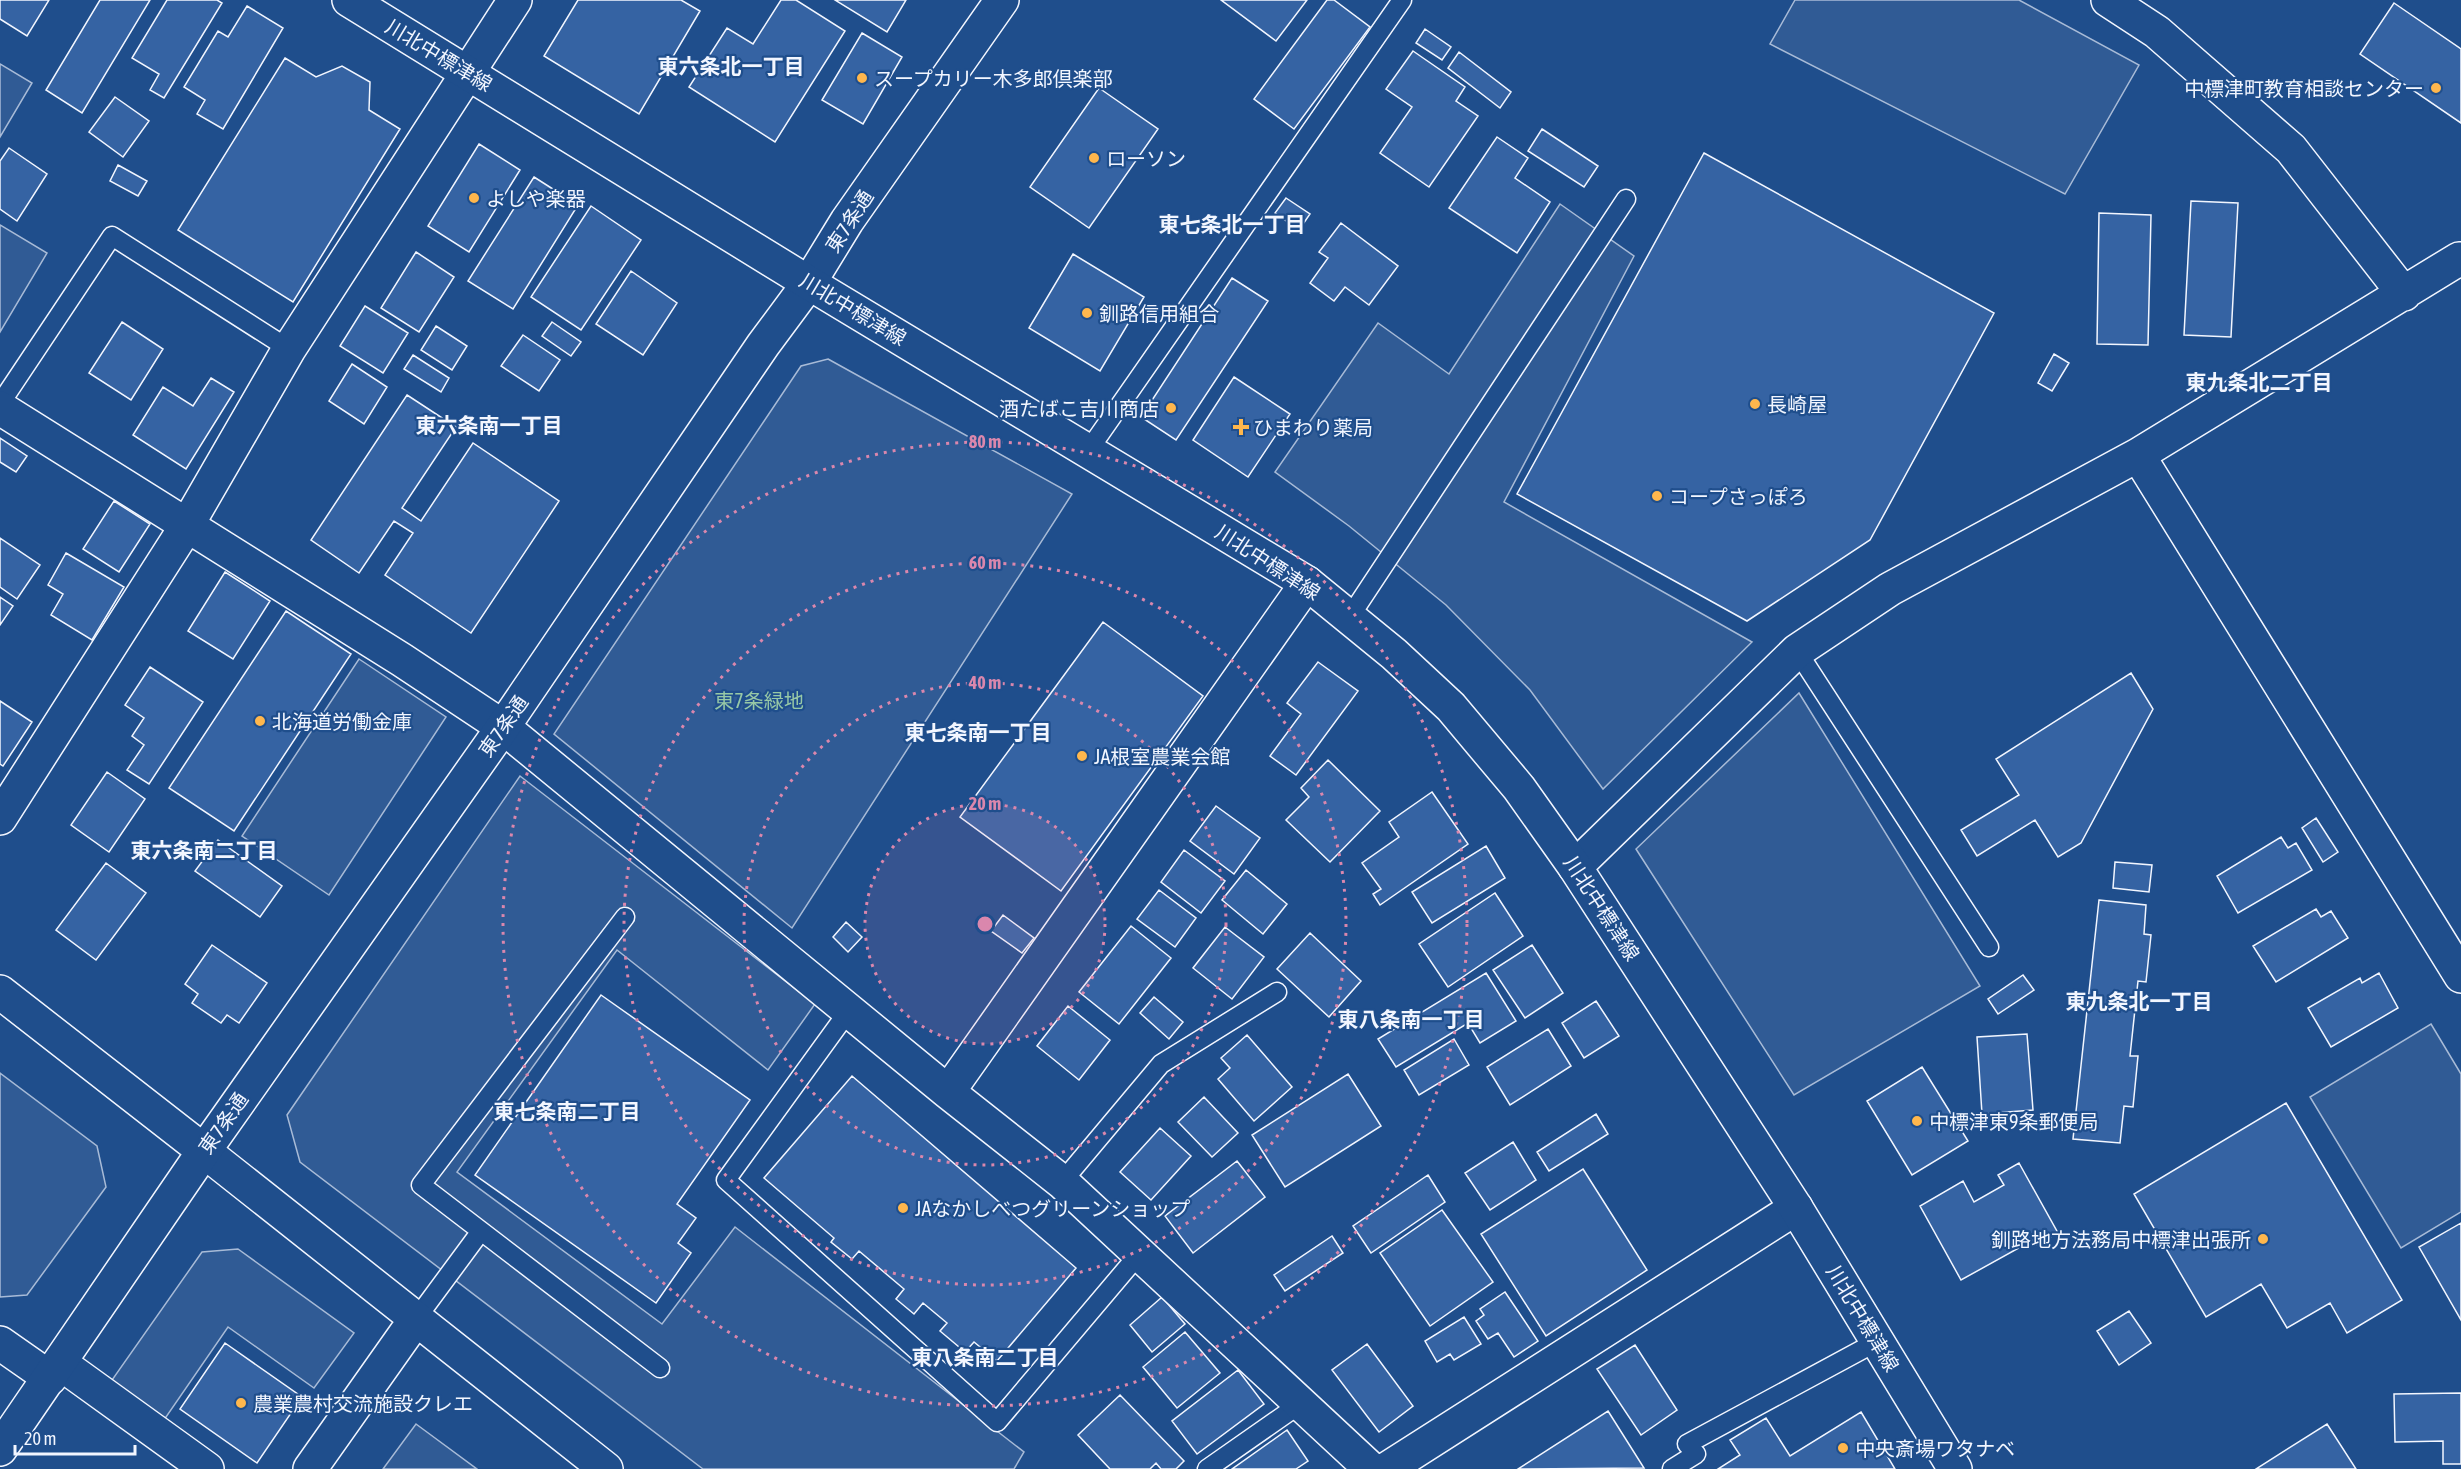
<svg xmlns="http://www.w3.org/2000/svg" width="2461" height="1469" font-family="'Asap Condensed','Noto Sans JP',sans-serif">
  <rect width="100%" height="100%" fill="#1f4e8c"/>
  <path fill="#305b95" stroke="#a8bbd7" stroke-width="1.5" d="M1795,0H2019L2139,65L2065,194L1770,44Z
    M0,64L32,83L0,137Z
    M1560,204L1634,256L1504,502L1752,642L1603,789L1530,690L1446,605L1349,526L1275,472L1378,323L1449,374Z
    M0,225L47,253L0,332Z
    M828,359L1072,494L792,928L554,734L801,366Z
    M359,659L446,717L329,895L242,836Z
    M1799,693L1980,986L1794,1095L1636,849Z
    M520,776L815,1004L768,1070L617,950L457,1172L662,1324L735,1227L1024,1452L1014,1469H703L300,1162L287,1115Z
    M2431,1024L2461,1074V1212L2401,1248L2310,1097Z
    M0,1073L97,1146L106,1187L27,1295L0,1297Z
    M238,1249L354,1333L314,1388L228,1327L164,1420L112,1380L202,1252Z
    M416,1424L477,1469H383Z"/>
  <path fill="#3563a3" stroke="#f2f6ff" stroke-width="1.5" d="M0,0H49L27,36L0,19Z
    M100,0H150L82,113L46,90Z
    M167,0H217L222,3L164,98L150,90L159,74L132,58Z
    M578,0H681L700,11L639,114L544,56Z
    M781,0H796L845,31L775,142L689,87L727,28L753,44Z
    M835,0H906L887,32Z
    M1221,0H1307L1276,41Z
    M1327,0H1334L1370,27L1294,129L1254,99Z
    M2394,3L2461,49V123L2360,54Z
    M247,6L283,28L223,129L197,114L205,100L184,87L218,31L228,37Z
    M1425,29L1451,47L1442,60L1416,43Z
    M862,33L902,57L863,124L822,100Z
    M1413,51L1465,87L1456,101L1478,116L1429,187L1380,153L1412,107L1386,89Z
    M1459,52L1511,92L1500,108L1448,68Z
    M285,58L316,77L342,66L370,82L369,110L400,129L293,302L178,230Z
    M1099,88L1158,129L1089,228L1030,187Z
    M115,97L149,121L123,157L89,132Z
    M1542,129L1598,166L1584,187L1528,151Z
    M1497,137L1528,158L1515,178L1550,202L1517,253L1449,208Z
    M479,144L520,170L469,252L428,226Z
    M9,148L47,174L17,221L0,209V161Z
    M1704,153L1994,313L1870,540L1747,621L1517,494Z
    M118,165L147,181L138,196L110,181Z
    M534,177L578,205L513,309L468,281Z
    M1286,198L1310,214L1299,230L1275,213Z
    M2191,201L2238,203L2231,337L2184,335Z
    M591,206L641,240L581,330L531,297Z
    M2099,213L2151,215L2148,345L2097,344Z
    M1341,223L1398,266L1369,305L1345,287L1334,301L1310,283L1328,258L1319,252Z
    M416,252L454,277L419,332L381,308Z
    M1073,254L1144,297L1100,371L1029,328Z
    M631,271L677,303L643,355L596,324Z
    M1232,278L1268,301L1176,440L1141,417Z
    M365,306L408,333L383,373L340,346Z
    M122,322L163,349L131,400L89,373Z
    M552,322L581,342L571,356L542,336Z
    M436,326L467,346L452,370L421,350Z
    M523,335L560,360L539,391L501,366Z
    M2054,354L2069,363L2052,391L2038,383Z
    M413,355L449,378L441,392L404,369Z
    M352,364L387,387L364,424L329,401Z
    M1234,377L1290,414L1248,477L1193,440Z
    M211,378L234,392L186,469L133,435L163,387L193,406Z
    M407,395L456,427L402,508L421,521L473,443L559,501L471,633L385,575L413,533L394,521L359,573L311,540Z
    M0,438L27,456L16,472L0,462Z
    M114,501L150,524L119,572L83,549Z
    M0,538L40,565L17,599L0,587Z
    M66,553L124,587L92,640L51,615L63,594L48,585Z
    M225,572L270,601L233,659L188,631Z
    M0,597L13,606L0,625Z
    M286,611L351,654L234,831L169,788Z
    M1103,622L1203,696L1061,891L960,817Z
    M1318,662L1358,691L1296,775L1270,756L1301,714L1287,703Z
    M150,667L203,702L149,784L127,770L144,745L132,736L144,718L125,705Z
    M2131,673L2153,709L2081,843L2058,857L2035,820L1977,856L1961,830L2019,795L1996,759Z
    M0,701L32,722L3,766L0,764Z
    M1328,760L1380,811L1330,862L1286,820L1309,797L1301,788Z
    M107,772L145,799L109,852L71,825Z
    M1432,792L1468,844L1380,905L1373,894L1381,889L1362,863L1399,837L1389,822Z
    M1216,806L1260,838L1234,874L1190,841Z
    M2316,818L2338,852L2323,862L2302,828Z
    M2281,837L2288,848L2296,843L2312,870L2238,913L2217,876Z
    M218,840L282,886L260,917L195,871Z
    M1486,846L1505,878L1432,923L1412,892Z
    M1184,850L1225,881L1201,913L1161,882Z
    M2115,862L2152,865L2149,892L2113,888Z
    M106,863L146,893L96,960L56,930Z
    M1246,870L1287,904L1263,934L1222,900Z
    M1159,890L1196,918L1175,947L1137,919Z
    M1495,893L1523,936L1448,987L1419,944Z
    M2099,900L2146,905L2144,934L2151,935L2146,982L2138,981L2130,1056H2138L2133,1107L2124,1106L2120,1143L2073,1139Z
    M2316,909L2321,917L2331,911L2348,938L2276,982L2253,946Z
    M1003,915L1034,938L1022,953L991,931Z
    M846,922L862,937L848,952L833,937Z
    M1131,926L1171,958L1119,1024L1079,992Z
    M1225,927L1264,957L1232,999L1193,968Z
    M1310,933L1361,981L1329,1017L1277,969Z
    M212,945L267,983L239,1023L227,1015L221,1023L192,1003L198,994L185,984Z
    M1532,945L1563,993L1525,1018L1493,970Z
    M1486,973L1516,1021L1480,1043L1468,1023L1396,1067L1378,1039Z
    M2379,973L2398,1008L2331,1047L2308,1008L2360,978L2362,983Z
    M2023,975L2034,990L1998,1014L1988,999Z
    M601,995L750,1100L677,1204L696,1218L678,1243L691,1253L656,1303L475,1175Z
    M1154,997L1183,1022L1169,1039L1140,1013Z
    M1596,1001L1619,1036L1584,1058L1562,1023Z
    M1068,1006L1110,1040L1079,1080L1037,1046Z
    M1548,1029L1571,1066L1510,1105L1487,1067Z
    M2027,1034L2033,1110L1982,1114L1977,1037Z
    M1247,1035L1292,1087L1254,1121L1218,1079L1230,1068L1221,1058Z
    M1454,1039L1469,1065L1419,1095L1404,1070Z
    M1922,1067L1968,1141L1912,1175L1867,1101Z
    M1348,1074L1381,1126L1285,1187L1252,1135Z
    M852,1076L1076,1268L997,1361L974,1342L965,1352L940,1331L947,1323L923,1303L914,1314L896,1299L904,1289L859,1251L852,1259L831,1242L834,1238L764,1178Z
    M1204,1097L1238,1133L1212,1157L1178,1122Z
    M2286,1103L2402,1300L2347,1333L2330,1303L2287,1328L2261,1284L2206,1317L2134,1194Z
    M1596,1114L1608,1134L1549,1171L1537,1152Z
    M1160,1128L1191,1156L1151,1200L1120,1172Z
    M1513,1142L1536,1180L1490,1210L1465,1173Z
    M1237,1161L1265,1197L1193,1253L1165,1216Z
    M2019,1163L2058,1233L2036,1245L2033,1240L1961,1280L1920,1206L1963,1181L1974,1202L2004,1185L1998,1175Z
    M1583,1169L1647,1270L1546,1336L1481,1234Z
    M1428,1175L1445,1202L1371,1253L1353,1226Z
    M1442,1210L1493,1282L1430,1326L1380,1253Z
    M2461,1223V1320L2419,1247Z
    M1332,1236L1343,1253L1285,1291L1274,1275Z
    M1505,1292L1538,1341L1514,1357L1498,1333L1488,1339L1476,1321L1484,1315L1480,1309Z
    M1162,1297L1185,1324L1152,1352L1130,1325Z
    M2129,1311L2151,1343L2119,1365L2097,1331Z
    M1464,1317L1481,1344L1454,1360L1450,1354L1437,1362L1425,1341Z
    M1185,1332L1220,1373L1177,1408L1143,1367Z
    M225,1343L302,1397L257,1463L180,1409Z
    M1367,1344L1413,1406L1379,1432L1332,1370Z
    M1635,1345L1677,1410L1641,1435L1597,1369Z
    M1238,1370L1264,1404L1197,1454L1172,1421Z
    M2461,1393V1464H2443V1441L2395,1442L2394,1394Z
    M1120,1395L1184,1461L1176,1469H1161L1156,1463L1150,1469H1110L1078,1435Z
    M1608,1411L1644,1468L1518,1469Z
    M1861,1412L1895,1469H1718L1740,1455L1730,1440L1766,1418L1790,1456Z
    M2327,1424L2356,1469H2256Z
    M1287,1430L1308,1461L1296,1469H1232Z"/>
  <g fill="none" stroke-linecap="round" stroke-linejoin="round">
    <g stroke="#f2f6ff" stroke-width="21">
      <path id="service" d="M0,404L112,236L289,349
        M1088,451L1402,0
        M1349,618L1626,199
        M1797,651L1989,947
        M625,917L421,1185L660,1368
        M850,1009L726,1180L997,1422L1139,1254
        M1062,1182L1161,1064L1277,992
        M416,1319L481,1231
        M1207,1469L1300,1404
        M1672,1469L1696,1454L1687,1444L1878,1341"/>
    </g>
    <g stroke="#f2f6ff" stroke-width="36">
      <path id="minor" d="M2108,0L2157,32L2291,149L2404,294
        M0,408L402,660L503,727L948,1092L1062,1182L1371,1469
        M2138,455L2461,976
        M0,818L186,527L289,349L515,0
        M1575,867L1797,651L1890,589L2138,455L2459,259L2461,261
        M948,1092L1307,583
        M204,1151L606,1469
        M0,1343L50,1378
        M60,1363L207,1469
        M310,1469L416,1319
        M1387,1469L1796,1208"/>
    </g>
    <g stroke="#f2f6ff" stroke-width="36">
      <path id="tertiary" d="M0,992L204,1151
        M0,1449L204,1151L503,727L763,345L809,283L847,221L1002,0"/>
    </g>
    <g stroke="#f2f6ff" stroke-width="36">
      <path id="secondary" d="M349,0L809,283L1307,583L1394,654L1451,707L1519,788L1575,867L1796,1208L1955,1469"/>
    </g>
    <use href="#service" stroke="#1f4e8c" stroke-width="18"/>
    <use href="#minor" stroke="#1f4e8c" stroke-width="33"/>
    <use href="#tertiary" stroke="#1f4e8c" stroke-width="33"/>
    <use href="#secondary" stroke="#1f4e8c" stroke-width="33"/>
  </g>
  <circle cx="985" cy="924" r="120" fill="#da87ad" fill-opacity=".12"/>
  <g fill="none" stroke="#da87ad" stroke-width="3" stroke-dasharray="3 6">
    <circle cx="985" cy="924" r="120"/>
    <circle cx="985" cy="924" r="241"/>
    <circle cx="985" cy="924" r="361"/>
    <circle cx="985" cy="924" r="482"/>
  </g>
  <g fill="#ffb74d" stroke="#1f4e8c" stroke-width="2">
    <circle cx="862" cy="78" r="6"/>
    <circle cx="2436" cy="88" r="6"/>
    <circle cx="1094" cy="158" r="6"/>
    <circle cx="474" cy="198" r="6"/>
    <circle cx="1087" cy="313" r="6"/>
    <circle cx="1755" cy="404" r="6"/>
    <circle cx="1171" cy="408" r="6"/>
    <path d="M1238 418h6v6h6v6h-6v6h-6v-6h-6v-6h6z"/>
    <circle cx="1657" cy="496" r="6"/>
    <circle cx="260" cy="721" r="6"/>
    <circle cx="1082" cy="756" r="6"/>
    <circle cx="1917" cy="1121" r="6"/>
    <circle cx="903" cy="1208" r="6"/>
    <circle cx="2263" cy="1239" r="6"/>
    <circle cx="241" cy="1403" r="6"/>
    <circle cx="1843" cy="1448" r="6"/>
  </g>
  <g text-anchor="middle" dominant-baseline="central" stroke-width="4.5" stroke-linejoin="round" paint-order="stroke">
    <g font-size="20" fill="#f2f6ff" stroke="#1f4e8c">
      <text transform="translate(439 55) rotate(31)">川北中標津線</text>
      <text transform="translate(849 221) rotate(-57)">東7条通</text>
      <text transform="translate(853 309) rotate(31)">川北中標津線</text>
      <text transform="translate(1268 562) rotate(33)">川北中標津線</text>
      <text transform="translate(503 726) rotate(-55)">東7条通</text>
      <text transform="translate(1602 908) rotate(57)">川北中標津線</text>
      <text transform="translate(223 1123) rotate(-55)">東7条通</text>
      <text transform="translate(1863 1318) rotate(59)">川北中標津線</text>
    </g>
    <g font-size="20" fill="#f2f6ff" stroke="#1f4e8c" text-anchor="start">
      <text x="874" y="78">スープカリー木多郎倶楽部</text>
      <text x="2424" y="88" text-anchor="end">中標津町教育相談センター</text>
      <text x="1106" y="158">ローソン</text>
      <text x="486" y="198">よしや楽器</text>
      <text x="1099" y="313">釧路信用組合</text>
      <text x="1767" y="404">長崎屋</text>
      <text x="1159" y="408" text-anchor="end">酒たばこ吉川商店</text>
      <text x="1253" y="427">ひまわり薬局</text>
      <text x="1669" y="496">コープさっぽろ</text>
      <text x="272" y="721">北海道労働金庫</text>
      <text x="1094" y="756">JA根室農業会館</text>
      <text x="1929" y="1121">中標津東9条郵便局</text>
      <text x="915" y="1208">JAなかしべつグリーンショップ</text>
      <text x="2251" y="1239" text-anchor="end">釧路地方法務局中標津出張所</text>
      <text x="253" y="1403">農業農村交流施設クレエ</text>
      <text x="1855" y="1448">中央斎場ワタナベ</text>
    </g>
    <g font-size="20" fill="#97c8a6" stroke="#1f4e8c">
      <text x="759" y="700">東7条緑地</text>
    </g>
    <g font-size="21" font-weight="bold" fill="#f2f6ff" stroke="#1f4e8c">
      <text x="731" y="66">東六条北一丁目</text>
      <text x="1232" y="224">東七条北一丁目</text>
      <text x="2259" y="382">東九条北二丁目</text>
      <text x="489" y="425">東六条南一丁目</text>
      <text x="978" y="732">東七条南一丁目</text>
      <text x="204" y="850">東六条南二丁目</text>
      <text x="2139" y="1001">東九条北一丁目</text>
      <text x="1411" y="1019">東八条南一丁目</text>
      <text x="567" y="1111">東七条南二丁目</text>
      <text x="985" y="1357">東八条南二丁目</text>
    </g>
  </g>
  <circle cx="985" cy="924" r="9" fill="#da87ad" stroke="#1f4e8c" stroke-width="3"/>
  <g font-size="18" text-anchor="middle" font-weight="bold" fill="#da87ad" stroke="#1f4e8c" stroke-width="4.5" stroke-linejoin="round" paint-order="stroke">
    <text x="985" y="448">80 m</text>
    <text x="985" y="569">60 m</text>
    <text x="985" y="689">40 m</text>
    <text x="985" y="810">20 m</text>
  </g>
  <path d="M15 1445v9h120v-9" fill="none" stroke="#f2f6ff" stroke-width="3"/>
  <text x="24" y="1445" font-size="18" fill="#f2f6ff" stroke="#1f4e8c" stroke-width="4.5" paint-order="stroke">20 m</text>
</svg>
